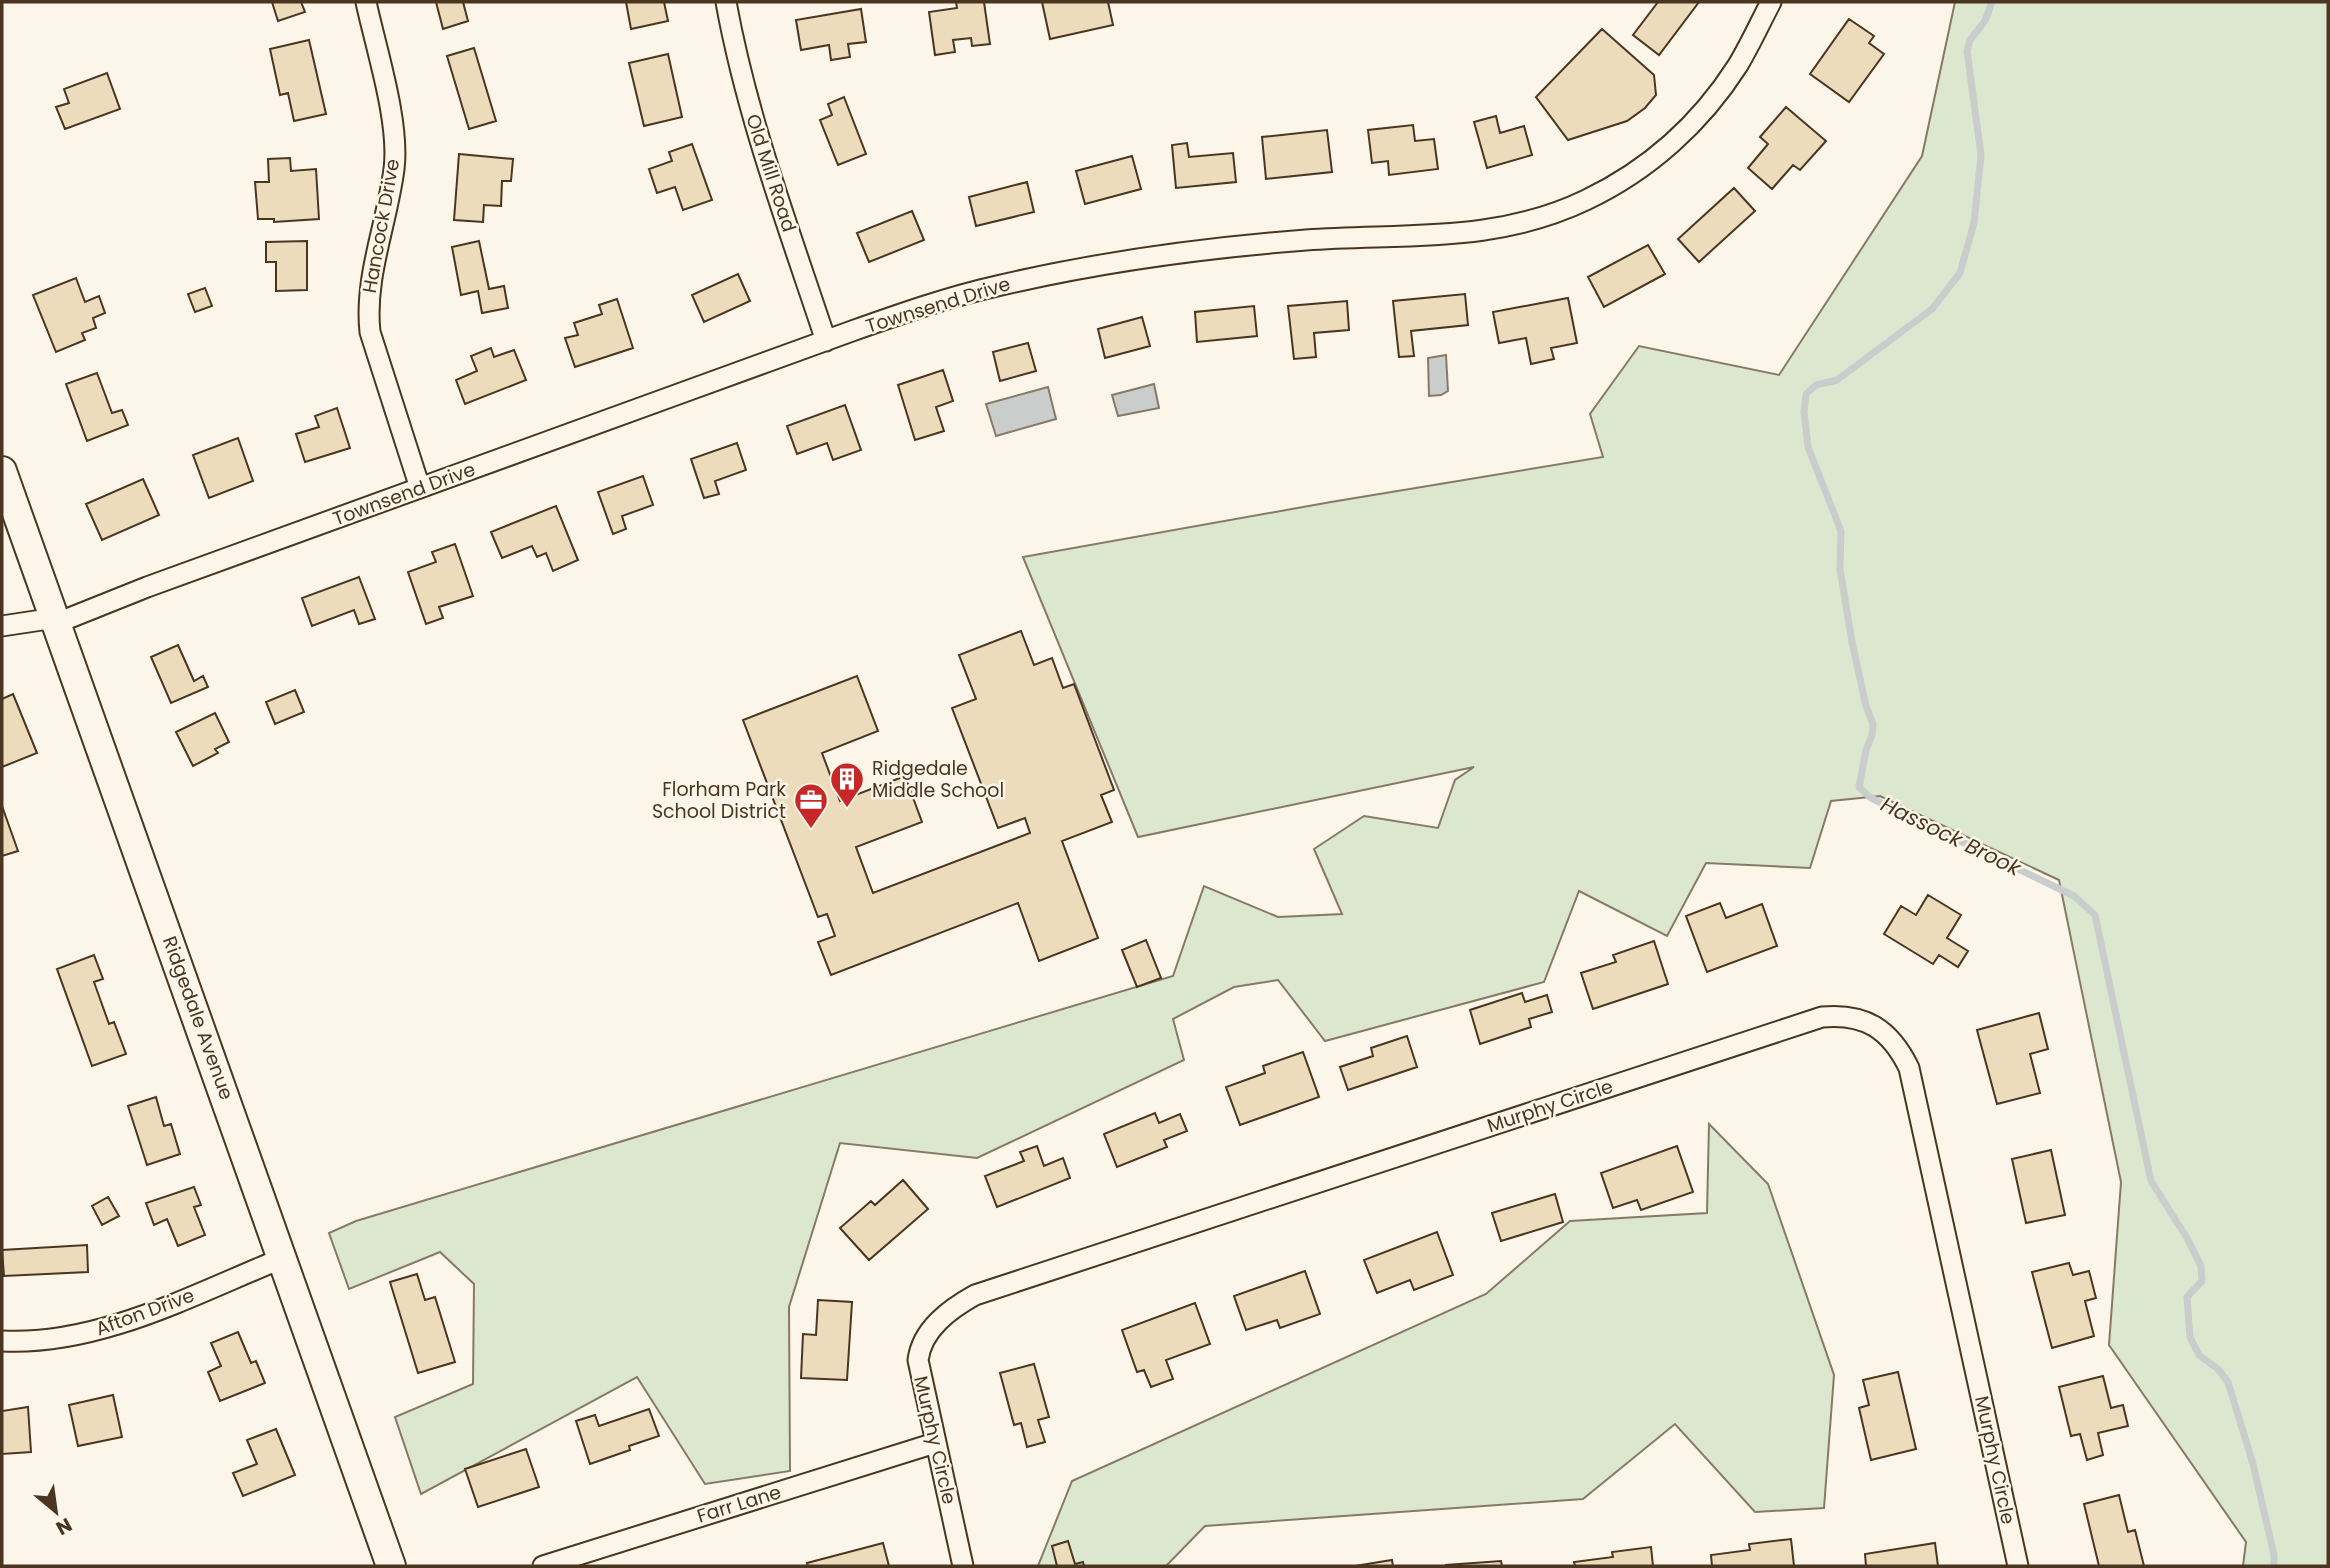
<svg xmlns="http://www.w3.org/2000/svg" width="2330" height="1568" font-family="Poppins,sans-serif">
  <rect width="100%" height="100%" fill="#fbf6e9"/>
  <path fill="#dce7d0" stroke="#887966" stroke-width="2" d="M1955,2H2328V1566H2243L2246,1542L2109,1345L2121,1182L2059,880L1880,796L1831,801L1810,868L1706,863L1667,936L1579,891L1544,982L1325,1041L1278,980L1234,987L1173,1019L1184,1060L977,1158L840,1143L789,1307L790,1471L705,1484L637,1377L421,1494L395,1417L473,1384L474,1284L440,1252L349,1289L329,1233L356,1221L1173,976L1204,886L1278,917L1342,914L1314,849L1364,816L1438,828L1455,780L1474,767L1138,837L1023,557L1331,502L1603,457L1590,414L1639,346L1779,375L1922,156Z
    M1709,1124L1768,1184L1834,1375L1824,1508L1755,1512L1675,1424L1583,1499L1205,1526L1166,1566H1038L1072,1481L1486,1294L1570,1221L1707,1213Z"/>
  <path fill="#c9cecd" stroke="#887966" stroke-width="2" d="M1446,355L1448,391L1441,395L1429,396L1428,358Z
    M1154,384L1159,408L1118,416L1112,395Z
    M1048,387L1056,419L996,436L986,404Z"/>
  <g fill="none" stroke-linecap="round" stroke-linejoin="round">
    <path stroke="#c9cecd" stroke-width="7" d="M1992,2L1985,21L1970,40L1967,51L1981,155L1974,223L1960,273L1932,309L1837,380L1816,385L1806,394L1804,412L1808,447L1841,531L1840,569L1852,642L1866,706L1873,724L1872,735L1866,750L1859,787L1871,798L2074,896L2095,915L2151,1181L2187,1238L2201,1266L2202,1281L2187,1297L2190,1337L2199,1355L2218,1369L2228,1382L2253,1464L2274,1555V1566"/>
  </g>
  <path fill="#ecdcbc" stroke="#4a3520" stroke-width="2" d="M272,2H301L305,12L278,21Z
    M436,2H463L468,21L443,29Z
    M626,2H664L668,21L631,29Z
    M956,2H984L990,44L972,46L971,38L953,40L955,52L935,55L929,12L957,8Z
    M1042,2H1108L1113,25L1050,39Z
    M1658,2H1699L1659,55L1633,35Z
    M861,9L866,42L848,44L850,57L831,60L829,45L801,50L796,20Z
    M1849,19L1874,36L1869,43L1884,54L1849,102L1810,74Z
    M1602,29L1654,75L1656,95L1645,108L1627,121L1568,140L1536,97Z
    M309,40L326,114L294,121L288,93L280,95L270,49Z
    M474,48L496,121L469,129L447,56Z
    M668,54L682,117L644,126L629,63Z
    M107,73L120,109L65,129L56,107L69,103L64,89Z
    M844,97L866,154L838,165L820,120L832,115L828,104Z
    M1786,107L1826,141L1800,170L1793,165L1772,189L1748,168L1768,144L1760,137Z
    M1496,116L1500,133L1524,126L1532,155L1487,168L1474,122Z
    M1413,125L1415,141L1434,139L1438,169L1389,175L1388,161L1372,163L1368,130Z
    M1327,130L1332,172L1266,179L1262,137Z
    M1187,143L1189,157L1233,153L1236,182L1176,188L1172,145Z
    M692,144L712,200L683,210L675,187L657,193L649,169L672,161L669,152Z
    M459,154L513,159L511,181H502L501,206L484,205L483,222L454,220Z
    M1132,156L1141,189L1085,204L1076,171Z
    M290,158L291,171L316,169L319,219L274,222V219H258L255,182H269L268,159Z
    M1027,182L1034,212L976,226L969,197Z
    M1734,188L1755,211L1699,262L1678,239Z
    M912,211L924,240L869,262L857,233Z
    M307,241V290L276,291V262H266V242Z
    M479,241L489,289L504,286L508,308L482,313L478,291L461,295L452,247Z
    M1648,245L1665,274L1604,307L1588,277Z
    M738,274L750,301L704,322L692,295Z
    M76,278L85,302L99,296L105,313L93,318L96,328L82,333L85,340L56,352L33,295Z
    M205,288L212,306L195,312L188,294Z
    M1465,294L1468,325L1411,331L1414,356L1399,357L1393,301Z
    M1568,298L1577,343L1551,348L1554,359L1531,364L1526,338L1499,343L1493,312Z
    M617,299L633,348L575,367L565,338L578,335L574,323L602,314L599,305Z
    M1347,301L1349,330L1314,333L1316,357L1294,359L1288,306Z
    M1254,306L1257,336L1197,342L1195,312Z
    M1142,317L1150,346L1105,358L1098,329Z
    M1028,343L1036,371L1000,381L993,352Z
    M491,348L494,357L514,350L526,380L465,404L456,380L477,371L471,356Z
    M943,370L953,401L936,407L944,431L915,440L898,385Z
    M97,373L112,413L122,410L128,425L87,441L66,384Z
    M845,405L861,450L833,460L827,443L797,454L787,426Z
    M337,408L350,448L305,462L296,434L319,427L315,416Z
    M238,438L253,481L209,498L193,455Z
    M737,443L746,470L715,481L719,494L704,498L691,459Z
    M643,476L653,505L622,516L626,529L613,534L598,492Z
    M143,479L159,515L102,540L86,504Z
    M556,506L578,560L553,571L546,553L537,557L532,546L502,558L491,532Z
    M455,544L473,596L439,607L443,618L426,624L408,572L436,562L432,552Z
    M359,577L375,619L359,624L354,610L312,626L302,598Z
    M1021,631L1034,665L1052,658L1063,688L1074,684L1114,790L1101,795L1112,822L1062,841L1098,938L1039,961L1018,903L831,975L818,942L835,936L827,914L818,917L743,720L857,676L878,731L822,753L840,801L905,776L922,822L856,847L873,893L1030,833L1025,818L998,828L952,708L976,699L959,655Z
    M178,645L194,681L203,676L208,687L171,703L151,657Z
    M295,690L304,712L275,724L266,702Z
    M13,694L37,753L2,767V699Z
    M215,713L229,742L215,749L218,753L193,766L176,732Z
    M2,806L18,851L2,856Z
    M1928,895L1961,915L1947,938L1968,951L1958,967L1939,955L1933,964L1884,934L1901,906L1916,915Z
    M1720,903L1726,918L1762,904L1777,946L1707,972L1686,916Z
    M1146,940L1161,978L1137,987L1122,950Z
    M1654,941L1668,984L1593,1009L1581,973L1616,962L1613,955Z
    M94,955L103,979L94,982L109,1024L114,1022L126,1054L92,1066L57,969Z
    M1522,993L1525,1002L1547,995L1552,1012L1529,1019L1531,1027L1480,1044L1470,1010Z
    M2039,1013L2048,1049L2030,1054L2040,1093L1997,1104L1977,1030Z
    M1407,1036L1417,1067L1348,1090L1340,1067L1373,1056L1371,1048Z
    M1303,1052L1319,1097L1240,1125L1226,1087L1265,1073L1263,1066Z
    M156,1097L164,1126L171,1124L180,1154L147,1165L128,1106Z
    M1155,1113L1159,1123L1180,1114L1187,1131L1164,1140L1167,1147L1117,1167L1104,1134Z
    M1037,1146L1044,1166L1063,1158L1070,1178L997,1207L985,1176L1024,1161L1020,1152Z
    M1677,1146L1693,1192L1641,1210L1637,1200L1613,1208L1601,1173Z
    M2051,1150L2065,1215L2026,1223L2012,1159Z
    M903,1180L928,1209L869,1260L840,1228L871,1201L875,1205Z
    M194,1187L201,1205L194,1207L205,1235L178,1246L167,1219L154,1225L146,1203Z
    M1555,1194L1563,1222L1501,1241L1492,1213Z
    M108,1197L119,1216L102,1225L92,1206Z
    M1437,1232L1453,1275L1414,1290L1410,1280L1377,1293L1364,1260Z
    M87,1245L88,1272L4,1276L2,1250Z
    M2069,1263L2073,1275L2089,1271L2096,1298L2085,1301L2094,1336L2052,1348L2032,1272Z
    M1305,1271L1320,1314L1280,1328L1277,1320L1246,1330L1234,1296Z
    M417,1274L425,1300L435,1297L455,1362L418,1373L390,1282Z
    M818,1300L852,1302L847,1380L801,1378L803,1334L816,1335Z
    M1195,1303L1210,1344L1166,1360L1173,1379L1151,1387L1144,1370L1137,1372L1122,1330Z
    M238,1332L251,1363L256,1361L265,1383L220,1401L208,1372L221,1366L211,1343Z
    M1034,1364L1049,1417L1038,1420L1045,1442L1027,1447L1021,1423L1014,1425L1000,1373Z
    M1898,1372L1916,1449L1871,1460L1859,1408L1869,1405L1863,1380Z
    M2103,1376L2111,1408L2123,1405L2128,1426L2098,1433L2103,1455L2087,1460L2080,1434L2071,1436L2059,1387Z
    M113,1395L122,1437L78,1446L69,1405Z
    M28,1407L31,1452L2,1454V1411Z
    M649,1409L659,1436L629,1446L630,1450L590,1464L576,1421L595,1415L599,1426Z
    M276,1429L295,1475L243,1496L233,1473L257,1464L247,1440Z
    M526,1449L539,1487L478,1507L465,1469Z
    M2119,1495L2128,1532L2135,1530L2144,1566H2099L2084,1504Z
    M1791,1539L1794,1566H1712L1711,1555L1750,1550L1749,1544Z
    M1068,1541L1075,1564L1083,1562L1084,1566H1057L1052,1546Z
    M883,1543L889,1566H808L807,1563Z
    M1935,1543L1938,1566H1866L1865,1554Z
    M1651,1547L1653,1566H1575L1574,1562L1613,1557L1612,1552Z
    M1392,1560L1393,1566H1355Z
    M1501,1561L1502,1566H1446V1565Z"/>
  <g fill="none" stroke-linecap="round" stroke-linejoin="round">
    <g stroke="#4a3520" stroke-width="23">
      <path id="street" d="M366,2C376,49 400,122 394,169C387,224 364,277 370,332L420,488
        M726,2C747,118 789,229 826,341
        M57,623L147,587C326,522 505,457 684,392C740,372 796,351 852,331C900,314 948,297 997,286C1099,262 1202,248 1306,240C1404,233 1494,244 1586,200C1649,170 1701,123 1738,65C1750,45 1760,23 1771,2
        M2,626L55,618
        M2,1341C99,1346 194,1294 283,1258
        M543,1566L935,1443
        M963,1566L918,1360C922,1329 950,1309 975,1295L1822,1017C1865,1013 1890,1029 1909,1068L2018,1566"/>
    </g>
    <g stroke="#4a3520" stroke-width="32">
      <path id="secondary" d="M2,471L391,1566"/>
    </g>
    <use href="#street" stroke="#fbf6e9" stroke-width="19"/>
    <use href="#secondary" stroke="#fbf6e9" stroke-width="28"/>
  </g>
  <defs>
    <g id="building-pin" transform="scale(1.75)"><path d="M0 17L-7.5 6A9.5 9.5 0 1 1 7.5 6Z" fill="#c62828" stroke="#fbf6e9"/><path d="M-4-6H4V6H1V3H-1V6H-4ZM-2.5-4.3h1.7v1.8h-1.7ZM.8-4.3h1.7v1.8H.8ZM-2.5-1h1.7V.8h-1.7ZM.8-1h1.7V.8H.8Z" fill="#fff"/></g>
    <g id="office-pin" transform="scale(1.75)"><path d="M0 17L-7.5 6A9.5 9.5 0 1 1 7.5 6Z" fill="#c62828" stroke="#fbf6e9"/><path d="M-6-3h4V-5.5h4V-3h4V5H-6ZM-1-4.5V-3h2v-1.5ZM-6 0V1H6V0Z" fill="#fff"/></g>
  </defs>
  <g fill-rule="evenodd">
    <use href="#building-pin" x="847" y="779"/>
    <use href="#office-pin" x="811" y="800"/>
  </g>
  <g text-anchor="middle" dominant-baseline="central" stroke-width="5" stroke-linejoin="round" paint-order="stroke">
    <g font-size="19" fill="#4a3520" stroke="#fbf6e9">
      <text transform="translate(771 173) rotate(72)">Old Mill Road</text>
      <text transform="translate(381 226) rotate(-80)">Hancock Drive</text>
      <text transform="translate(938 305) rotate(-17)">Townsend Drive</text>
      <text transform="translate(404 494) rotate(-20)">Townsend Drive</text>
      <text transform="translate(198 1018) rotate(70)">Ridgedale Avenue</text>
      <text transform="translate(1550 1106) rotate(-18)">Murphy Circle</text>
      <text transform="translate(145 1312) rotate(-20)">Afton Drive</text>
      <text transform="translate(935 1440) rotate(77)">Murphy Circle</text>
      <text transform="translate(1995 1460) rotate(78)">Murphy Circle</text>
      <text transform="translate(739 1504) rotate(-17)">Farr Lane</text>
    </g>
    <g font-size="19" fill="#4a3520" stroke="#fbf6e9" text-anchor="start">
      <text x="872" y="768">Ridgedale<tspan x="872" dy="22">Middle School</tspan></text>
      <text x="786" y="789" text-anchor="end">Florham Park<tspan x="786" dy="22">School District</tspan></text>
    </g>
    <g font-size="21" font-style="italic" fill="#4a3520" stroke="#fbf6e9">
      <text transform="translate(1951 836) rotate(26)">Hassock Brook</text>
    </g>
  </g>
  <rect width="2330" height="1568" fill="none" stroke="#4a3520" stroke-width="7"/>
  <g transform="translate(56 1512) rotate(151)" stroke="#fbf6e9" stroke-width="5" paint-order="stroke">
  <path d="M0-5L12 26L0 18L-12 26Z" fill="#4a3520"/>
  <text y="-10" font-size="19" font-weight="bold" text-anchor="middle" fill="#4a3520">N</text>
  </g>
</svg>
